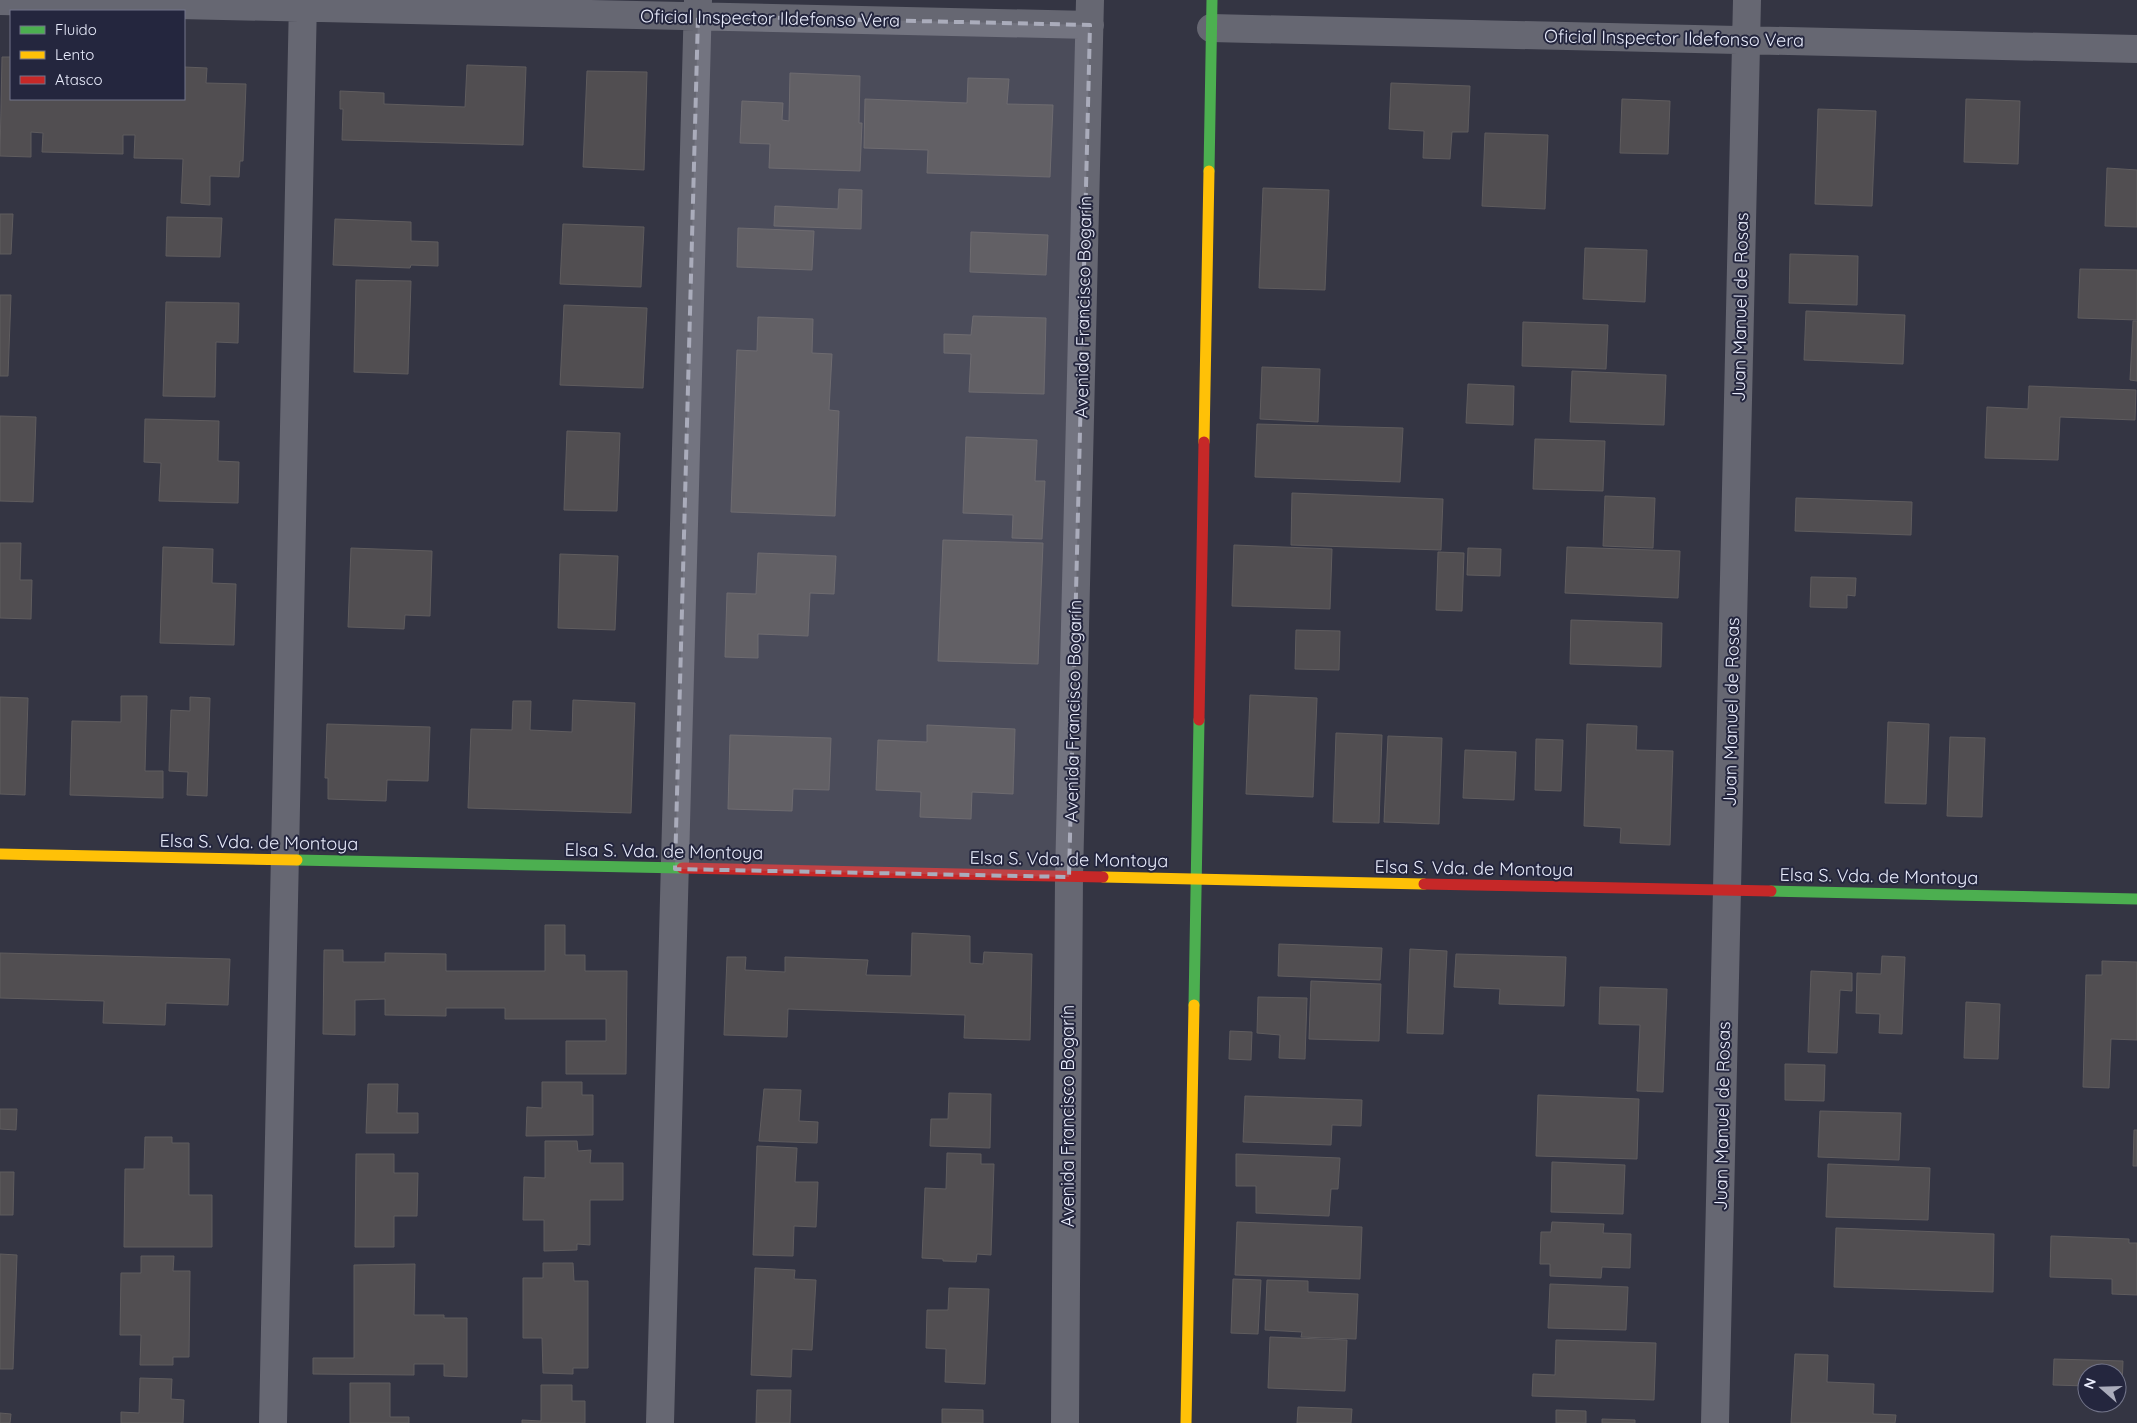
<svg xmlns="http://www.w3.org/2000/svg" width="2137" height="1423" font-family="Quicksand,sans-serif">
  <rect width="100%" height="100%" fill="#343543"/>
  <path fill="#514e51" stroke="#5f5c5e" d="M2,57H11V99H184V67L207,68L206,83L246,84L243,161H240L239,177L210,176V205L181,203L183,159L134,158L135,135H123V154L42,152L43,133L31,132V157L0,156Z
    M467,65L526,67L523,145L342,140L343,109H340V91L384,93V104L465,107Z
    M587,71L647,72L644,170L583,167Z
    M790,73L860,76L859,123H862L860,171L769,168L770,144L740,143L742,101L783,103L782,120L789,121Z
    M968,78L1009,79L1007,104L1053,105L1050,177L927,173L928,150L864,148L865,99L967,103Z
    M1391,83L1470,86L1468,132H1452L1450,159L1423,158L1424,131L1389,129Z
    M1622,99L1670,101L1668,154L1620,153Z
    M1966,99L2020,101L2018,164L1964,162Z
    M1818,109L1876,111L1872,206L1815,204Z
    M1485,133L1548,135L1545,209L1482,206Z
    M2107,168L2137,170V227L2105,226Z
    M1263,188L1329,190L1325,290L1259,288Z
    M839,189L862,190L861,229L774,226L775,206L838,209Z
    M0,214H13L11,254H0Z
    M167,217L222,218L220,257L166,256Z
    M335,219L411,222V241L438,242V266L411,265L410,268L333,265Z
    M563,224L644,227L641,287L560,284Z
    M738,228L814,231L812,270L737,267Z
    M971,232L1048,235L1046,275L970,272Z
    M1585,248L1647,250L1645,302L1583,299Z
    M1790,254L1858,256L1857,305L1789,303Z
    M2080,269L2137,270V320L2078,318Z
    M356,280L411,281L408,374L354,372Z
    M0,295H11L8,376H0Z
    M166,302L239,303L238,343L216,342L215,397L163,396Z
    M564,305L647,308L643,388L560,385Z
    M1806,311L1905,315L1903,364L1804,360Z
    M973,316L1046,318L1044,394L969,392L971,354L944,353V334L971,335Z
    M758,317L813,319L812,353L832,354L829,410L839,411L835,516L731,512L737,350L757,351Z
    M2133,321H2137V381L2130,380Z
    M1523,322L1608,325L1606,369L1522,366Z
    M1262,367L1320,369L1318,422L1260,419Z
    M1572,371L1666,375L1664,425L1570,422Z
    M1468,384L1514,386L1513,425L1466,423Z
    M2029,386L2136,390L2135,420L2060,417L2058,460L1985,458L1987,407L2028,409Z
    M0,416L36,417L33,502L0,501Z
    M145,419L219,421L218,461L239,462L238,503L159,501L161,463L144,462Z
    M1257,424L1403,428L1400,482L1255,477Z
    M567,431L620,433L617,511L564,510Z
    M966,437L1037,440L1035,481H1045L1042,539L1012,538L1013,515L963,513Z
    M1535,439L1605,441L1603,491L1533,489Z
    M1292,493L1443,499L1441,550L1291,545Z
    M1605,496L1655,498L1653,548L1603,546Z
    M1796,498L1912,502L1911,535L1795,531Z
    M943,540L1043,543L1038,664L938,661Z
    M0,543H21L20,580H32L31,619L0,618Z
    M1234,545L1332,549L1330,609L1232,606Z
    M163,547L213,549L212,583L236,584L234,645L160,643Z
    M1567,547L1680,551L1678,598L1565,593Z
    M351,548L432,551L430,616L405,615L404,629L348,627Z
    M1468,548L1501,549L1500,576L1467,575Z
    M1438,552L1464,553L1462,611L1436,610Z
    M758,553L836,556L834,594L810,593L808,636L758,634V658L725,657L727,593L756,594Z
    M560,554L618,556L615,630L558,628Z
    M1811,577L1856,578L1855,596L1847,595V608L1810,607Z
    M1571,620L1662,623L1661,667L1570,664Z
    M1296,630L1340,631L1339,670L1295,669Z
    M1250,695L1317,698L1313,797L1246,794Z
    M121,696H147L145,771H163V798L70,795L72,721L121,722Z
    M0,697L28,698L25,795L0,794Z
    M190,697L210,698L207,796L187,795L188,772L169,771L171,710L190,711Z
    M573,700L635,703L631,813L468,808L471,729L512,730L513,701H531L530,730L572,732Z
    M1888,722L1929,724L1926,804L1885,803Z
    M327,724L430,727L428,781L387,780L386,801L328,799V778H325Z
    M1587,724L1637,726L1636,750L1673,751L1670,845L1620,843L1621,828L1584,826Z
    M927,725L1015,729L1013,794L972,792L971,819L920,817L921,792L876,790L878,740L927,742Z
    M1336,733L1382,735L1379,823L1333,822Z
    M730,735L831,738L829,790L793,789L792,811L728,809Z
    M1388,736L1442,738L1439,824L1384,822Z
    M1950,737L1985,738L1982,817L1947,816Z
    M1536,739L1563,740L1561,791L1535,790Z
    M1465,750L1516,752L1514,800L1463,798Z
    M545,925H565V955H585V971H627L626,1074H566V1041H606V1019H505V1008H446V1016L385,1015V999L355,1000V1035L323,1034L324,950H343V962H385V953L446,954V971H545Z
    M912,933L970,936V963L983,964L984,952L1032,954L1030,1040L964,1038L965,1015L788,1009L787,1037L724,1035L727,957H746L745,970L785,972V957L868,960L866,975L911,976Z
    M1279,944L1382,948L1380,980L1278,976Z
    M1410,949L1447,951L1443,1034L1407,1033Z
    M0,953L230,959L228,1005L166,1003L165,1025L103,1023L104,1001L0,998Z
    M1456,954L1566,957L1564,1006L1499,1004L1500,989L1454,987Z
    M1882,956L1905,957L1902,1034L1879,1033L1880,1014L1856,1013L1857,973L1881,974Z
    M2102,961L2137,962V1040L2111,1039L2109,1088L2083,1087L2086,975H2102Z
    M1811,971L1852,973V991L1840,990L1837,1053L1808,1052Z
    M1311,981L1381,984L1379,1041L1309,1039Z
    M1600,987L1667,989L1663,1092L1637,1091L1640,1025L1599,1024Z
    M1258,997L1307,998L1305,1059L1279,1058L1280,1035L1257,1033Z
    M1966,1002L2000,1004L1998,1059L1964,1058Z
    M1230,1031L1252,1032L1251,1060L1229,1059Z
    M1785,1064L1825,1065L1824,1101L1785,1100Z
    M542,1082H582V1095H593V1135L526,1136L527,1107L542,1108Z
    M368,1084H398L397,1113H418V1133H366Z
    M764,1089L801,1090L799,1121L818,1122L817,1143L759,1141Z
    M949,1093L991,1094L990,1148L930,1146L931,1119H948Z
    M1538,1095L1639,1099L1637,1159L1536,1156Z
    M1245,1096L1362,1100L1361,1126L1332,1125L1331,1145L1243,1142Z
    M0,1109H17L16,1130L0,1129Z
    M1820,1111L1901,1113L1899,1160L1818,1157Z
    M2134,1130H2137V1166H2133Z
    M145,1137H172V1143H189V1195H212V1247H124L125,1169H144Z
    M545,1141H577L578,1151L591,1150L590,1163H623V1200H590V1245L577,1244V1250L544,1251V1220H523L524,1177L545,1178Z
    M757,1146L797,1148L795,1182H818L816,1227L794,1226L793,1256L753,1255Z
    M947,1153L981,1154V1164H994L991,1255L977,1254L976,1262L943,1261V1259L922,1258L925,1188L946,1189Z
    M356,1154H394V1173H418L417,1216H394V1247H355Z
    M1236,1154L1340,1158L1338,1189H1331L1329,1216L1256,1213V1186H1236Z
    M1552,1162L1625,1165L1623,1214L1551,1212Z
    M1828,1164L1930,1168L1928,1220L1826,1217Z
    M0,1172H14L13,1215H0Z
    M1237,1222L1362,1227L1360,1279L1235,1275Z
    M1552,1222L1604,1224L1603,1233L1631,1234L1630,1268L1602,1267L1601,1278L1550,1276V1264H1540L1541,1232H1551Z
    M1836,1228L1994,1234L1993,1292L1834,1287Z
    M2051,1236L2129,1239V1243H2137V1295L2112,1294V1279L2050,1277Z
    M0,1254L17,1255L13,1369H0Z
    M141,1256H174L173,1271H190L189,1357H173V1365H140L141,1335H120L121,1273H141Z
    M543,1263H573L574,1281H588V1368H573V1374L543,1373L542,1338H523V1278H543Z
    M415,1264L414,1315H444V1318H467V1377L444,1376V1364H414V1375L313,1374V1358H354V1265Z
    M755,1268L795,1270L794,1279L816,1280L812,1350L792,1349L791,1377L751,1375Z
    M1233,1279L1261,1280L1258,1334L1231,1333Z
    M1267,1280L1308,1281V1292L1358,1294L1356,1339L1301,1337L1302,1332L1265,1330Z
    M1550,1284L1628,1287L1626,1330L1548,1328Z
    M949,1288L989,1289L985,1384L945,1382L946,1349L926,1348L927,1310H948Z
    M1270,1337L1347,1340L1345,1391L1268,1388Z
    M1556,1340L1656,1343L1654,1400L1532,1396L1533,1374L1555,1375Z
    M1795,1354L1828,1355L1827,1382L1874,1384L1873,1414L1896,1415L1895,1423H1791Z
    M2054,1359L2123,1361L2122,1387H2117V1373H2087V1386L2053,1385Z
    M140,1378L172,1379L171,1399L184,1400L183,1423H121V1412L139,1413Z
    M350,1383H390V1417H409V1423H350Z
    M541,1385H572V1401H585V1423H522V1420L541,1421Z
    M757,1390H791L790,1423H756Z
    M1298,1407L1352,1409L1351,1423H1297Z
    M942,1409L983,1410V1423H942Z
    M1556,1410L1586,1411V1423H1556Z
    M0,1413L11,1414L10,1423H0Z
    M1602,1419L1635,1420V1423H1602Z"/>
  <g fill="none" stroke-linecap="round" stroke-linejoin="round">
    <path stroke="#666772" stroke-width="28" d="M0,1L1090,25
      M1211,28L2137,49
      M273,1423L303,0
      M660,1423L698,0
      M1065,1423L1069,877L1090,0
      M1715,1423L1747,0"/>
    <path stroke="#4caf50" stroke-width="11" d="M1209,171L1212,0
      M297,860L682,868
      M1771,891L2137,899
      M1194,1005L1199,720"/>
    <path stroke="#ffc107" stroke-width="11" d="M1204,442L1209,171
      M0,854L297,860
      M1103,877L1424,884
      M1186,1423L1194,1005"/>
    <path stroke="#c62828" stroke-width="11" d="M1199,720L1204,442
      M682,868L1103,877
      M1424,884L1771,891"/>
  </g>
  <path fill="#aaacbb" fill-opacity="0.2" stroke="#aaacbb" stroke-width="4" stroke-dasharray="10 6" stroke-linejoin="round" d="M698,16L1090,25L1069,877L675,869Z"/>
  <g text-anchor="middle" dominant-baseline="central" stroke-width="4" stroke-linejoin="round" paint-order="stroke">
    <g font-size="18" fill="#e9ecfc" stroke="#24263e">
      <text transform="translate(770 18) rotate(1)">Oficial Inspector Ildefonso Vera</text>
      <text transform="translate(1674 38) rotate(1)">Oficial Inspector Ildefonso Vera</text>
      <text transform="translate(1083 307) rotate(-89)">Avenida Francisco Bogarín</text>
      <text transform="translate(1740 307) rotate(-89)">Juan Manuel de Rosas</text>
      <text transform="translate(1073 711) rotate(-89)">Avenida Francisco Bogarín</text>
      <text transform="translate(1731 712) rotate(-89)">Juan Manuel de Rosas</text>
      <text transform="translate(259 842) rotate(1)">Elsa S. Vda. de Montoya</text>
      <text transform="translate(664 851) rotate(1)">Elsa S. Vda. de Montoya</text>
      <text transform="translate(1069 859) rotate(1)">Elsa S. Vda. de Montoya</text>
      <text transform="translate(1474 868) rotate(1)">Elsa S. Vda. de Montoya</text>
      <text transform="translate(1879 876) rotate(1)">Elsa S. Vda. de Montoya</text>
      <text transform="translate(1067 1116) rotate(-90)">Avenida Francisco Bogarín</text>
      <text transform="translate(1722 1116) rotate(-89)">Juan Manuel de Rosas</text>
    </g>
  </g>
  <rect x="10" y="10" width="175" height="90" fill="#24263e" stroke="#73758a"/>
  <rect x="20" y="26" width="25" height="8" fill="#4caf50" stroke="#73758a"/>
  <text x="55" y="35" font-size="15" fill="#e9ecfc">Fluido</text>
  <rect x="20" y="51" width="25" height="8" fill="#ffc107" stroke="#73758a"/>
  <text x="55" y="60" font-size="15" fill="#e9ecfc">Lento</text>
  <rect x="20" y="76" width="25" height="8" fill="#c62828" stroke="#73758a"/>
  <text x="55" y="85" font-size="15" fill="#e9ecfc">Atasco</text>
  <g transform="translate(2102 1388) rotate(290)"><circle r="24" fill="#24263e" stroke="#73758a"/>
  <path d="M0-4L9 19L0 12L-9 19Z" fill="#aaacbb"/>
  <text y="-8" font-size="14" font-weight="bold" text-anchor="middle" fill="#e9ecfc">N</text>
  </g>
</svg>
